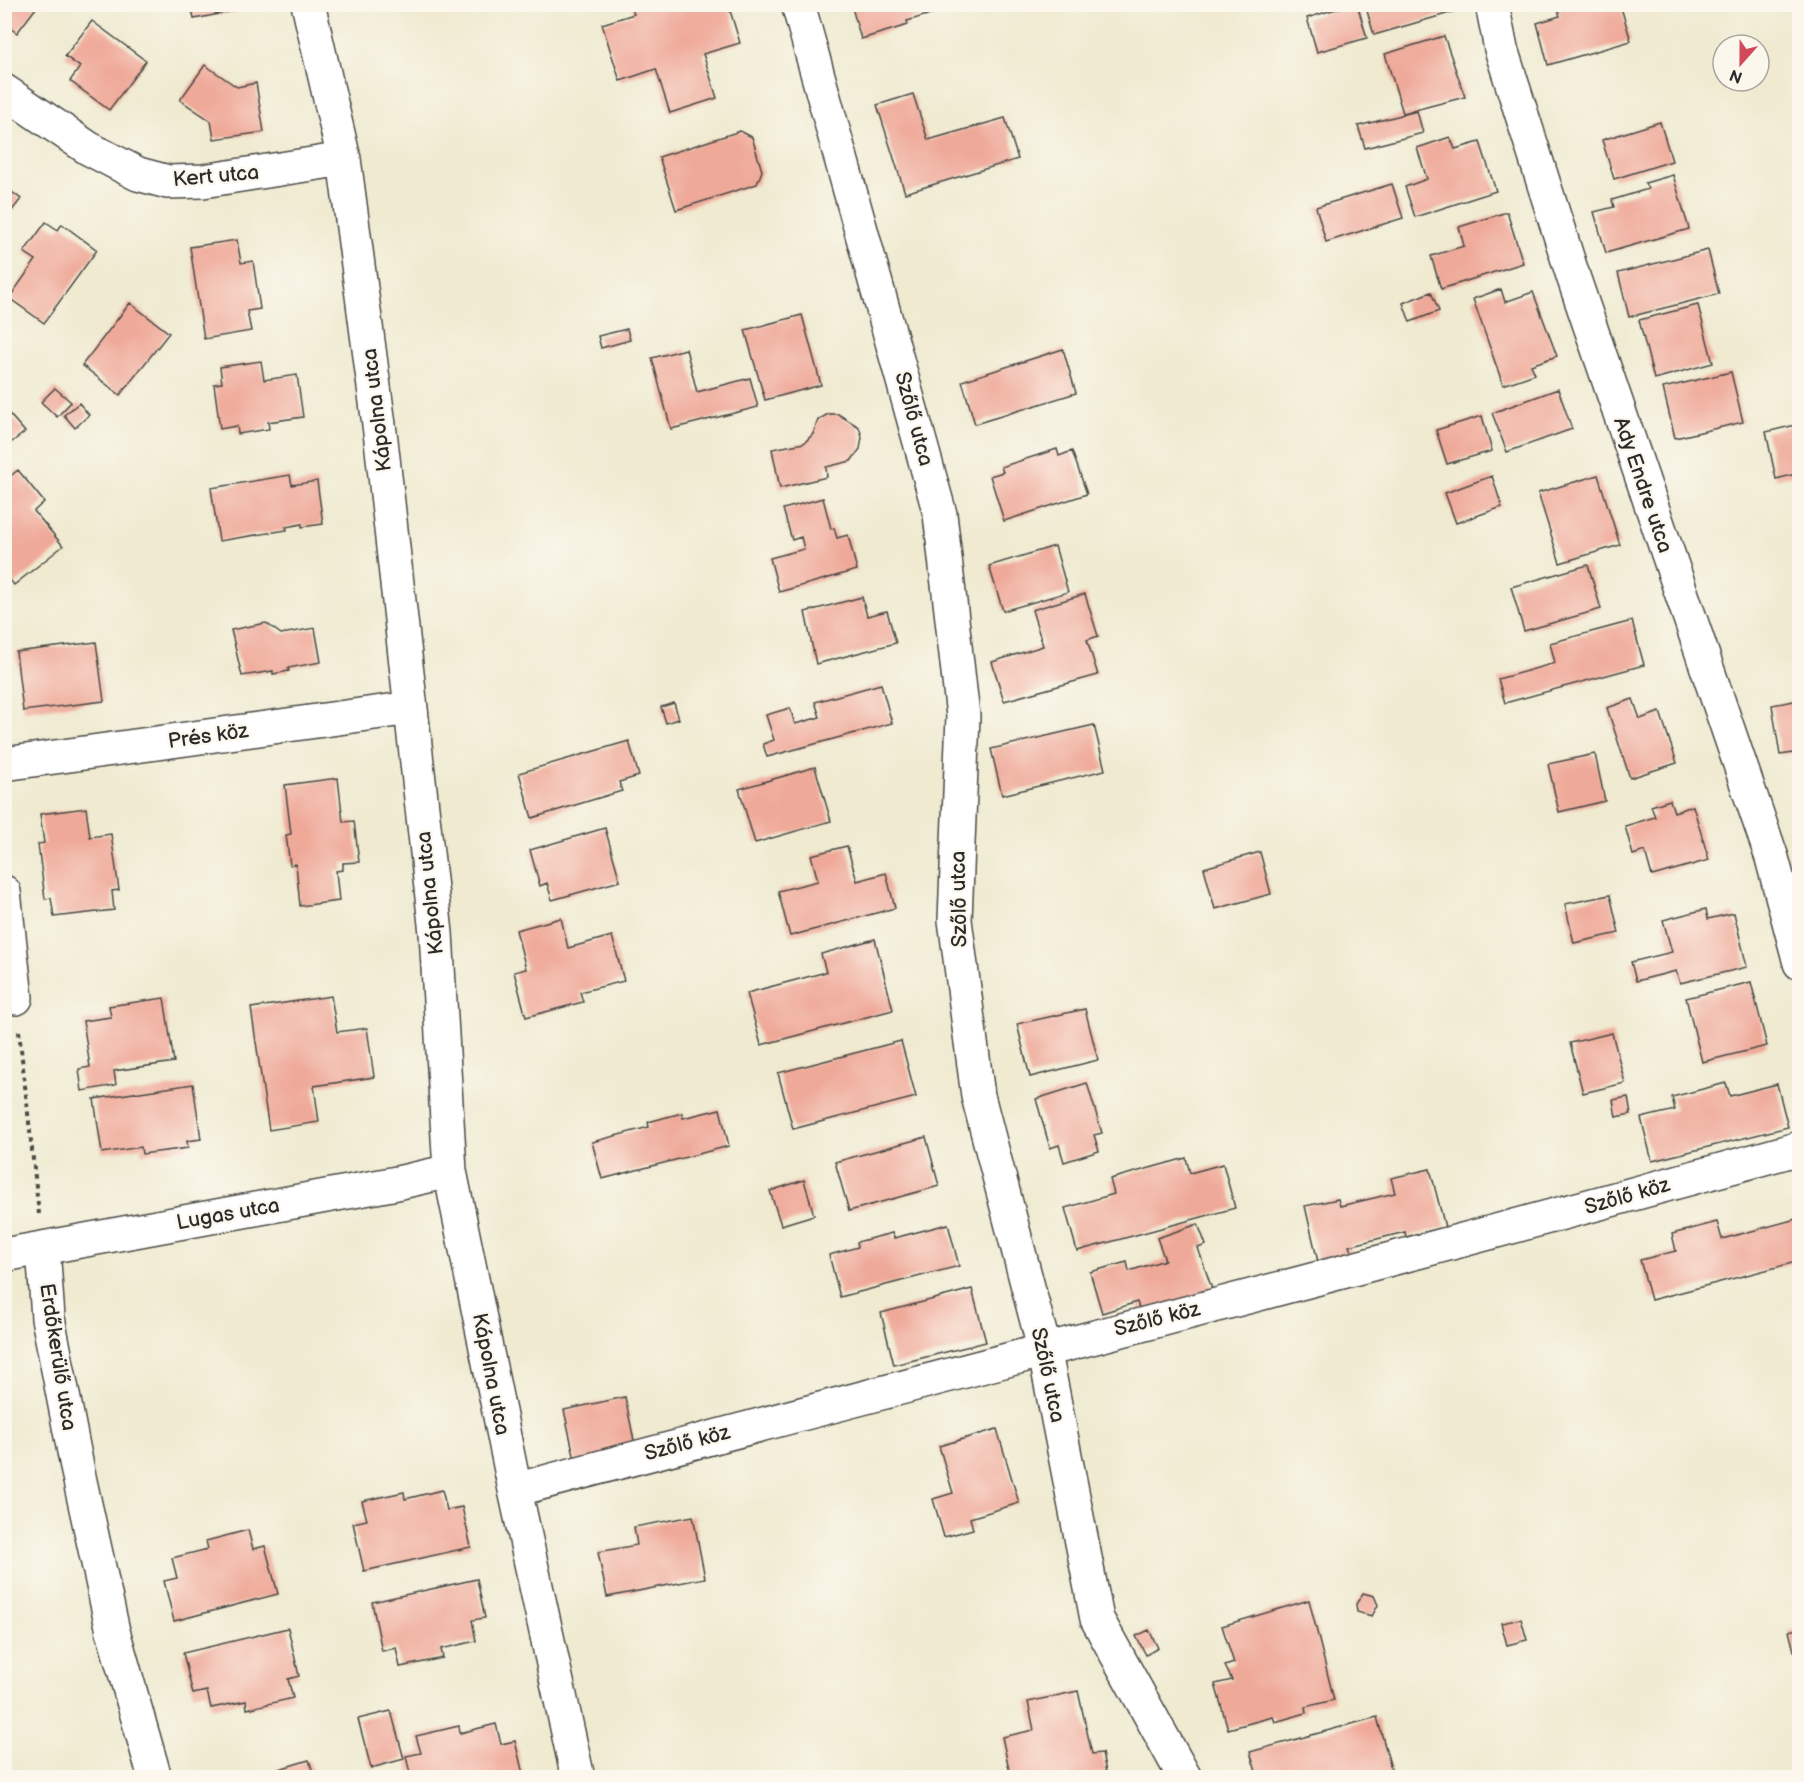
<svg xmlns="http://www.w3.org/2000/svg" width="1804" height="1782" font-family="'Balsamiq Sans',sans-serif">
  <rect width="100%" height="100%" fill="#fbf7ec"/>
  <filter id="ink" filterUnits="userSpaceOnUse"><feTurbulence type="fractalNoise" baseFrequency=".0167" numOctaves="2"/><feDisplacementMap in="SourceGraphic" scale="12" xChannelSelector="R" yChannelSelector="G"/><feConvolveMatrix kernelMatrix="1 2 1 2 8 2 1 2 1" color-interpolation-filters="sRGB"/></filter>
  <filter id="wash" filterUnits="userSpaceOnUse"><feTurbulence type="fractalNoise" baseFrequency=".008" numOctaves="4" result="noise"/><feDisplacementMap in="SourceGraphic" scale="24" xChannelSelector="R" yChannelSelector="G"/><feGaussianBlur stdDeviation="1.35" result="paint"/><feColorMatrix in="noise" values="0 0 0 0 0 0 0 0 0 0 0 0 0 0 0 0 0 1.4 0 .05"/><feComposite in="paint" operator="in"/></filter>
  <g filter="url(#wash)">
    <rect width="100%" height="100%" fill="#efead0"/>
    <g id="blocks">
      <path fill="#efa999" d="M5,4H39L17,33L5,24Z
        M191,4H233L234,11L194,19Z
        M640,4H728L740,43L703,54L717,98L670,113L656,69L620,81L602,24L634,14L631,7Z
        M851,4H961V5L907,21L908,25L861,39Z
        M1352,4H1357L1367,38L1317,52L1307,18Z
        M1365,4H1458L1460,10L1374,35Z
        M1568,4H1620L1631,41L1548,65L1537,23L1560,16L1557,8Z
        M92,21L146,61L109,110L70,81L80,67L65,56Z
        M1444,36L1465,97L1403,113L1385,54Z
        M205,65L237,87L256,83L264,132L214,139L211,121L180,100Z
        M913,94L928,140L1005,118L1018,159L905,193L877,105Z
        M1417,111L1423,133L1365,148L1358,126Z
        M1660,122L1672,161L1614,179L1602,140Z
        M740,131L752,137L762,171L757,184L676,210L659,157Z
        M1450,137L1455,149L1480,142L1496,191L1415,217L1405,187L1427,179L1417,148Z
        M1673,175L1689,229L1606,253L1594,212L1614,207L1612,200L1648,189L1645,183Z
        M1392,184L1403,218L1326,242L1316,207Z
        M4,186L21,199L4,221Z
        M1507,212L1523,263L1441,289L1431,256L1464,246L1459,227Z
        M46,222L58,230L62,224L97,250L44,323L9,298L36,260L24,252Z
        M237,240L241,263L253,261L260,309L247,311L251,331L204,339L190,247Z
        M1708,250L1719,294L1629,317L1618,273Z
        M1501,289L1505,302L1533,292L1557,356L1531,365L1535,374L1503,385L1473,299Z
        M1431,292L1439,311L1410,322L1403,303Z
        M130,303L169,333L120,395L82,365Z
        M1698,305L1713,363L1654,379L1639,320Z
        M802,315L821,385L765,400L745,330Z
        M627,329L630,340L601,348L598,336Z
        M686,349L697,392L750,378L758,407L671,429L652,358Z
        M1063,349L1076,393L975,424L962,381Z
        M261,361L264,380L297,375L303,417L268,422L269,429L238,434L237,426L220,429L214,384L222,383L220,367Z
        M1731,372L1743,422L1675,438L1663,388Z
        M55,388L71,402L57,417L41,402Z
        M1558,389L1572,429L1507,452L1492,413Z
        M79,403L89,415L75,428L64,415Z
        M4,408L25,432L4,448Z
        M828,414H838L859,427L862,437L860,449L851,461L826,467L827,477L780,488L772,449L804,443L813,434L818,420Z
        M1482,416L1492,451L1447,464L1436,430Z
        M1800,424V473L1776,479L1766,432Z
        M1057,449L1059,456L1072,451L1087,494L1004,521L990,476L1003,472L1001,467Z
        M18,470L44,502L34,511L63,546L14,585L4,572V481Z
        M290,475L292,485L317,481L323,524L302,527V524L286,527L287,530L219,541L211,488Z
        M1598,475L1620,545L1560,563L1538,493Z
        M1492,476L1502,507L1456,523L1445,493Z
        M823,498L831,529L834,528L837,538L848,535L857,570L779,592L770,558L804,549L801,537L792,540L783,509Z
        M1055,546L1068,592L1003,611L989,566Z
        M1588,565L1601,609L1524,631L1511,587Z
        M1085,594L1098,636L1087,640L1098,675L1004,701L992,662L1043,646L1032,610Z
        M862,597L867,616L887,611L896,643L816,664L805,612Z
        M1632,621L1644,665L1505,703L1498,679L1555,663L1550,643Z
        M266,623L281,634L315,628L321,662L288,668L289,671L273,674V671L242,676L231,630Z
        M96,642L104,701L23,711L16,652Z
        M881,684L892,723L767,757L763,744L774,740L766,715L790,708L795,724L820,717L815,702Z
        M1633,699L1640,719L1660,712L1677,763L1630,778L1607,708Z
        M1800,700V752L1780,755L1772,705Z
        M674,703L679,719L666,723L661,707Z
        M1094,725L1105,770L1002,795L991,749Z
        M629,741L639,776L619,782L622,791L532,818L519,773Z
        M1595,754L1605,801L1559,812L1548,764Z
        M815,767L831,821L755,843L739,789Z
        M338,778L343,822L354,821L359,862L343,863V870L336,871L339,901L300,906L296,864L290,865L286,835L291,834L285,785Z
        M1670,800L1674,812L1693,806L1709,860L1652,876L1645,851L1633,855L1625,826L1655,817L1651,806Z
        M86,808L90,837L111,834L119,890L112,891L114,910L54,917L51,898L45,899L38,844L44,843L40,814Z
        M605,828L620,881L552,900L547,883L540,886L530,850Z
        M847,846L857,881L886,873L895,908L790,936L778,891L818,881L811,855Z
        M1260,852L1271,894L1215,909L1204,868Z
        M1610,895L1619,933L1574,943L1565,904Z
        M1706,909L1708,919L1734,913L1747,967L1680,983L1676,971L1636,981L1631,962L1672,952L1663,920Z
        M561,918L568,948L612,936L624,981L580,992L583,1002L526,1017L514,972L526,969L516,930Z
        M875,939L893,1010L761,1045L747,993L826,972L821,954Z
        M1751,982L1767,1046L1702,1062L1686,998Z
        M331,996L337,1032L367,1028L374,1077L314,1086L319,1122L269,1130L251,1008Z
        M164,998L174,1062L114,1071L116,1085L82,1091L79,1069L90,1067L83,1021L111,1017L109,1006Z
        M1085,1009L1098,1060L1030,1077L1017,1024Z
        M1612,1033L1625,1083L1583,1093L1570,1043Z
        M901,1041L916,1097L793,1129L778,1073Z
        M1087,1083L1102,1133L1094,1135L1099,1151L1064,1162L1059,1145L1050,1148L1036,1099Z
        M1726,1083L1730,1096L1777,1084L1788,1127L1652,1161L1641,1118L1675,1110L1672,1097Z
        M193,1084L201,1139L187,1141L188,1148L142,1154L141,1147L102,1153L94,1099Z
        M1628,1097L1631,1114L1616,1117L1613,1100Z
        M720,1109L729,1146L602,1179L592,1142L649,1127L648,1122L682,1113L683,1118Z
        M926,1137L939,1186L849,1211L835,1162Z
        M1186,1158L1190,1173L1223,1164L1235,1208L1077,1251L1065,1208L1114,1194L1110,1179Z
        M1430,1169L1445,1227L1406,1237L1405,1232L1349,1246L1352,1254L1318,1262L1305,1206L1338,1199L1340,1206L1395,1193L1391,1178Z
        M804,1180L814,1215L781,1225L770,1191Z
        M1800,1218V1261L1651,1300L1640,1260L1676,1251L1672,1234L1717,1222L1722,1239Z
        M948,1224L959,1266L840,1297L829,1255L858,1247L857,1242L892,1233L894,1238Z
        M1198,1224L1206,1245L1198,1248L1215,1298L1140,1311L1137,1302L1102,1313L1090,1272L1127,1262L1129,1271L1165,1260L1157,1238Z
        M972,1289L986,1342L894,1365L881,1313Z
        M625,1397L637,1455L577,1469L564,1410Z
        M997,1429L1019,1503L970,1518L973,1529L944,1537L933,1499L953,1493L939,1446Z
        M442,1490L447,1510L462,1507L471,1547L364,1571L353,1523L367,1520L362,1501L404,1492L405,1499Z
        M693,1516L705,1578L607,1597L598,1552L637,1545L634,1527Z
        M248,1530L253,1549L265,1546L278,1594L174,1621L164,1581L177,1578L172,1558L208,1549L206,1541Z
        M477,1579L485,1618L472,1620L476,1641L441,1649L443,1658L400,1667L396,1648L382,1651L372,1602Z
        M1363,1593L1374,1596L1378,1605L1372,1616L1357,1612L1356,1604Z
        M1309,1600L1334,1700L1305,1707L1306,1713L1275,1722L1273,1717L1228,1729L1215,1684L1232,1680L1225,1666L1234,1663L1222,1626Z
        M1521,1619L1527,1640L1507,1645L1501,1623Z
        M288,1628L299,1676L288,1679L293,1698L247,1709L246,1701L211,1708L207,1691L193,1694L183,1653Z
        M1800,1628V1650L1794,1651L1789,1631Z
        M1149,1630L1158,1648L1146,1655L1136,1636Z
        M1078,1691L1092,1754L1102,1753L1106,1772L1074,1778H1011L1002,1737L1034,1730L1028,1702Z
        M391,1711L404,1759L371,1768L358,1719Z
        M1377,1717L1392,1772L1372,1778H1258L1250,1752Z
        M496,1724L501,1744L515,1741L524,1778H411L406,1756L421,1753L416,1736L459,1726L460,1733Z
        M309,1760L315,1778H271L269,1772Z"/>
    </g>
  </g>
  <g filter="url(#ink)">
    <use href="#blocks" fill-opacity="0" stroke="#484844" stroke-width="1.5"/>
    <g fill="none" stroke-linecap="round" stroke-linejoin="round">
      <g stroke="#484844" stroke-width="36">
        <path id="minor" d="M308,4L344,159L381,440L436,933L450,1171L515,1490L578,1778
          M798,4L940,514L963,716L955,920L978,1096L1044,1348L1097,1619L1185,1778
          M1492,4L1501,49L1574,279L1772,858L1800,963
          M4,91L88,148L138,174L168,182L203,181L344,159
          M4,764L411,708
          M4,892L16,998
          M43,1248L48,1318L78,1472L113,1631L155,1778
          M4,1255L397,1183L450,1171
          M515,1490C943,1375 1373,1267 1800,1148"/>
      </g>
      <path stroke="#484844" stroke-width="4" stroke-dasharray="4.5 4.5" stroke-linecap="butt" d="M19,1031L39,1214"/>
      <use href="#minor" stroke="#fff" stroke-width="33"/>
    </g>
  </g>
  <g text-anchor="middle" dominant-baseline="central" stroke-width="4.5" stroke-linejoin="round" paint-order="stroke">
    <g font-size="21" fill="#2b2b2b" stroke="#fbf7ec">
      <text transform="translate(216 176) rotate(-5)">Kert utca</text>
      <text transform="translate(377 410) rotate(-97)">Kápolna utca</text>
      <text transform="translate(914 419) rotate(75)">Szőlő utca</text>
      <text transform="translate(1643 485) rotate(71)">Ady Endre utca</text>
      <text transform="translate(208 736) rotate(-8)">Prés köz</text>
      <text transform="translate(430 893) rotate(-96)">Kápolna utca</text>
      <text transform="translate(959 899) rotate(-91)">Szőlő utca</text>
      <text transform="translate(1627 1196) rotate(-16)">Szőlő köz</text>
      <text transform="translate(228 1214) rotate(-10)">Lugas utca</text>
      <text transform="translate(1157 1319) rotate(-14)">Szőlő köz</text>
      <text transform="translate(58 1357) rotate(81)">Erdőkerülő utca</text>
      <text transform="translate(491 1374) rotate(79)">Kápolna utca</text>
      <text transform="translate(1048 1375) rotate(78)">Szőlő utca</text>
      <text transform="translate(687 1443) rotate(-15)">Szőlő köz</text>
    </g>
  </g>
  <rect width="1804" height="1782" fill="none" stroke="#fbf7ec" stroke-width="24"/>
  <g transform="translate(1741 63) rotate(201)"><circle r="28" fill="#fbf7ec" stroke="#a8a59f" stroke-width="1.5"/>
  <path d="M0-4.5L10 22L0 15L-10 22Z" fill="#d1495b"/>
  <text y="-9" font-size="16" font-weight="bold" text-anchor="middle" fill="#2b2b2b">N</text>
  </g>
</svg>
